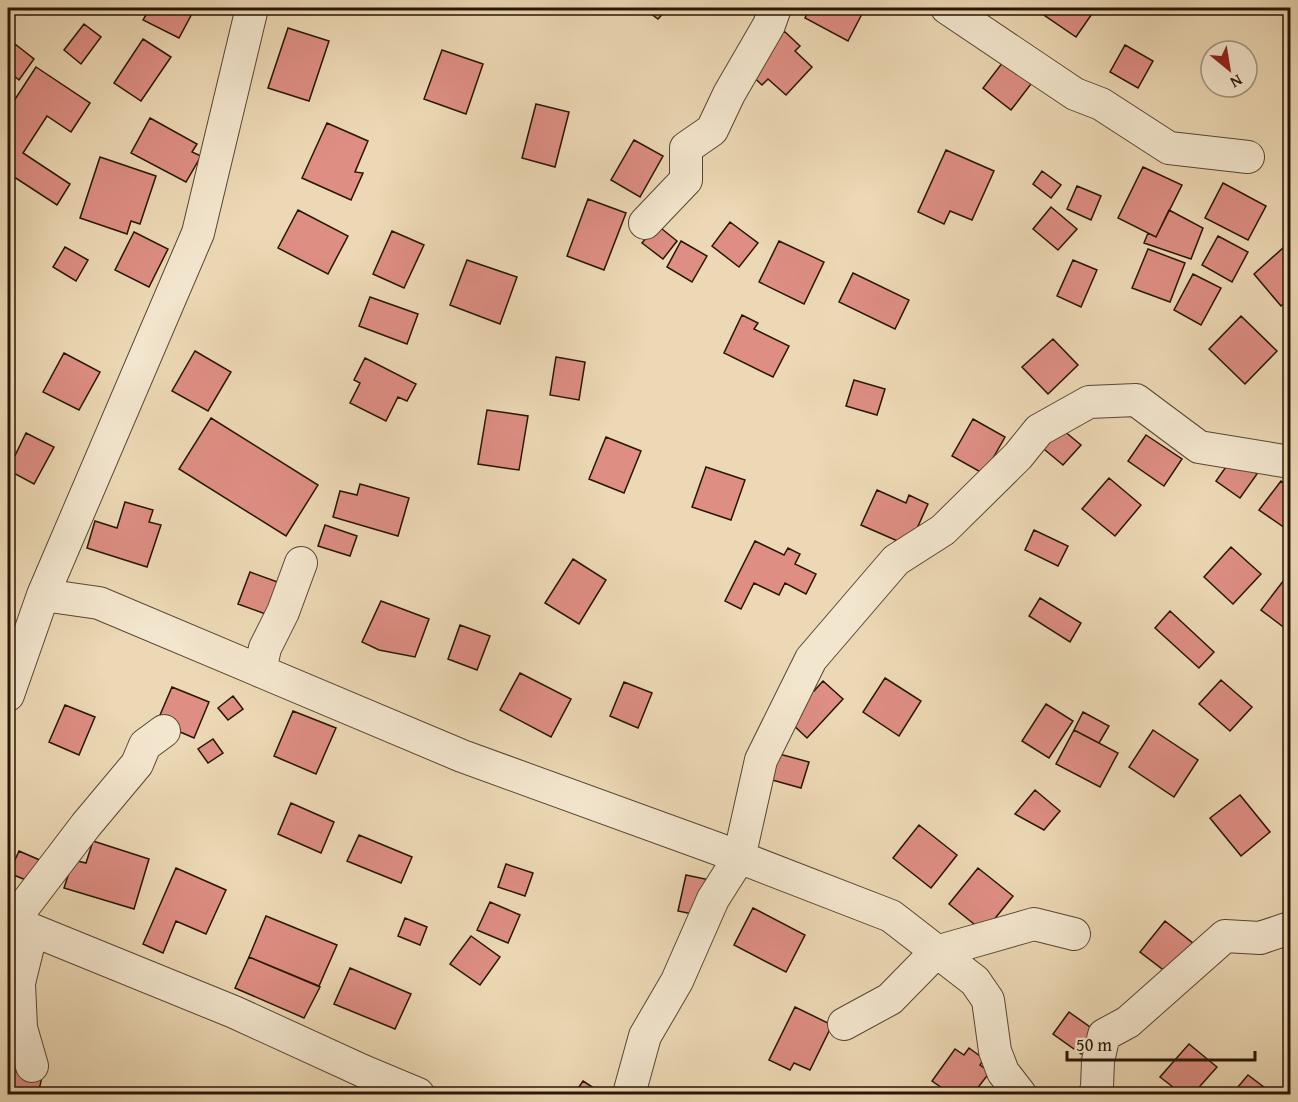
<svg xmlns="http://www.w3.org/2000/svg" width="1298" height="1102" font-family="'Gentium Book Plus',serif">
  <rect width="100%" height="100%" fill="#ecd8b4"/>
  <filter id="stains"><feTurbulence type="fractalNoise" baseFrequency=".00333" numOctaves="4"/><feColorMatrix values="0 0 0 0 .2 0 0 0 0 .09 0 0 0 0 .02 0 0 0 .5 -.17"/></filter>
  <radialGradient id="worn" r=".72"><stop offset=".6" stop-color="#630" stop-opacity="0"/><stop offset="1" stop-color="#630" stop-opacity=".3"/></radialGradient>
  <path fill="#de8e83" stroke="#271605" stroke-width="1.5" d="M150,8H195L179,38L143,20Z
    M643,8H668L658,19Z
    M810,8H865L848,41L805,18Z
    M1045,8H1096L1076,37L1041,13Z
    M84,24L101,37L81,64L64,50Z
    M288,28L329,41L309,101L268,88Z
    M784,31L800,46L795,51L812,67L786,95L768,79L762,85L748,72Z
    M143,39L171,57L141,101L114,83Z
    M15,44L34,59L19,80L8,71V54Z
    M1125,45L1153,61L1138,88L1110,72Z
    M442,50L483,64L466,114L424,99Z
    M1003,62L1031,84L1011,110L983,88Z
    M36,67L90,103L71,132L47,116L23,153L70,184L57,205L8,173V110Z
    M536,104L569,112L555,167L522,158Z
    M150,118L197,144L192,152L201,156L186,182L131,153Z
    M327,123L368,141L355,172L363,173L351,200L302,178Z
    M634,140L663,156L640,197L611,180Z
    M946,150L994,171L972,220L950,211L944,224L918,212Z
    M100,157L156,176L140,224L131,221L127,234L80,218Z
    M1143,167L1182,185L1156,237L1118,218Z
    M1042,171L1061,185L1051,198L1033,184Z
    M1223,183L1266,206L1248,240L1205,218Z
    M1077,186L1101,196L1091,220L1067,209Z
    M588,199L626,213L604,270L567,256Z
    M1051,207L1077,229L1058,250L1033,229Z
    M298,210L348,236L328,274L278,248Z
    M1169,210L1203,228L1191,259L1144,243L1148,233L1156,237Z
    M730,222L758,243L739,267L712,246Z
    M657,225L677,241L663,259L642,243Z
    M392,231L424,245L404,288L373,274Z
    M134,232L168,249L149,287L115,270Z
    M1218,236L1248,252L1232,282L1202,265Z
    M681,241L707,256L692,282L667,267Z
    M779,241L824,262L804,304L759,282Z
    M65,247L88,260L76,281L53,267Z
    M1284,247L1290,255V298L1281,306L1254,274Z
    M1148,249L1185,263L1170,302L1132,288Z
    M467,260L517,277L500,324L450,305Z
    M1073,260L1097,270L1081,307L1057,296Z
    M853,273L909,300L895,329L839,302Z
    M1193,274L1221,288L1201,325L1174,310Z
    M370,297L418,314L407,344L359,326Z
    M742,315L758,323L754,329L789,346L773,377L724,353Z
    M1241,316L1277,351L1245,384L1209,349Z
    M1053,339L1078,365L1048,394L1022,367Z
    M195,351L231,372L208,411L172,391Z
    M64,353L100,372L79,410L43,392Z
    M556,357L585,362L579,400L550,395Z
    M365,358L416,384L407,401L398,397L386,421L350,403L360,383L354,380Z
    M854,380L885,389L877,415L846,406Z
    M487,410L528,416L519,470L478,464Z
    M211,418L318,485L286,536L179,469Z
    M973,419L1005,437L984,474L952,456Z
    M1057,425L1081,445L1063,465L1039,445Z
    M26,433L54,447L34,484L8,470Z
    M1146,435L1182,459L1164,486L1128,461Z
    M606,437L641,451L624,493L589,479Z
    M1233,457L1257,474L1240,498L1216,481Z
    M706,467L745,480L731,520L692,507Z
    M1109,478L1141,505L1115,536L1082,509Z
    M1281,481L1290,488V520L1285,528L1259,510Z
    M360,484L409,498L398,536L333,517L340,491L357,495Z
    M877,490L906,503L909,495L928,504L909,546L861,525Z
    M125,502L153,510L149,522L161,525L147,567L87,548L95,521L117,528Z
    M325,525L357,536L350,556L318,546Z
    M1034,530L1068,546L1058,566L1025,550Z
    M755,541L784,555L788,548L800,554L795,564L816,574L806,594L785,583L779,595L754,583L741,609L725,601Z
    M1231,547L1261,574L1233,604L1204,577Z
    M573,559L606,580L579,624L545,603Z
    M250,572L283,584L271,616L238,604Z
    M1287,576L1290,578V632L1261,610Z
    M1040,598L1081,623L1070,642L1029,616Z
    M381,601L429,619L415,657L379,650L362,642Z
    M1170,611L1214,652L1199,668L1155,628Z
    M460,625L490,636L477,670L448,659Z
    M520,673L571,699L551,737L500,710Z
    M885,678L921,701L899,736L863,712Z
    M1221,680L1252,707L1230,731L1199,704Z
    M823,681L843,699L807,738L789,721L807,687L814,691Z
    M624,682L652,693L638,728L610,716Z
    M172,687L209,702L194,738L157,722Z
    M233,696L243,709L228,720L218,708Z
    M1046,704L1073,721L1049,758L1022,741Z
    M65,705L95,717L79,755L49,742Z
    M293,711L336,728L316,774L274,756Z
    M1083,712L1109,726L1099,743L1074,730Z
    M1074,730L1118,753L1100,787L1056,764Z
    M1153,730L1198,760L1174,797L1129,767Z
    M213,739L223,753L208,763L198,749Z
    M772,752L809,762L801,788L765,778Z
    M1035,790L1060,811L1044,830L1015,814Z
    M1240,795L1270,832L1241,856L1210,818Z
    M291,803L334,822L321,853L278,834Z
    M919,825L957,855L931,888L893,858Z
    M359,835L412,857L401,883L347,861Z
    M93,841L149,859L134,909L64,888L73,860L86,863Z
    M19,851L42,861L33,883L9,873Z
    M506,864L533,873L525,896L498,887Z
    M176,868L226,890L206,934L176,921L163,953L143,944Z
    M978,868L1013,896L984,932L949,904Z
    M686,875L724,883L716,919L678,911Z
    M490,902L520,915L508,943L477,930Z
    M753,908L805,935L786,972L734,945Z
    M266,916L337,945L319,986L249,957Z
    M405,918L427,927L420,945L398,936Z
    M1165,921L1194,944L1170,975L1140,952Z
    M471,936L500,957L480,985L450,964Z
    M249,957L320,987L304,1018L235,988Z
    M350,968L411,994L395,1029L334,1004Z
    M795,1007L832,1025L810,1070L794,1063L790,1070L769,1060Z
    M1069,1012L1097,1032L1081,1054L1053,1034Z
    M1189,1044L1217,1067L1193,1094H1182L1160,1077Z
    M969,1048L984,1059L980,1065L990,1072L973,1094H951L932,1081L955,1049L964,1055Z
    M8,1070L42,1077L38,1094H8Z
    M1248,1075L1273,1094H1232Z
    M583,1081L603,1094H574Z"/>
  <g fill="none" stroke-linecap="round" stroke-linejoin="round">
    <g stroke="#584631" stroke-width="34">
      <path id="minor" d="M947,8L1075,94L1101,104L1169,148L1248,157
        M645,223L686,180V148L712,130L729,94L769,25L775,8
        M43,595L99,603L462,756L718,849L891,916L975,981L988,1000L995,1051L1003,1072L1020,1094
        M260,671L265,648L283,612L301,563
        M8,695L43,595L198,233L252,8
        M8,920L234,1012L363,1071L418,1094
        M12,922L86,825L137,764L145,745L164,731
        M844,1024L890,999L936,952L1034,924L1074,934
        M32,1066L21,1028L19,983L32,930
        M629,1094L645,1036L677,981L713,899L739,858L761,760L811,659L896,560L943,530L1018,456L1039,430L1089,402L1136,400L1199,447L1290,462
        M1095,1094L1097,1087L1098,1061L1104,1035L1128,1022L1225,936L1260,938L1290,928"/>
    </g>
    <use href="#minor" stroke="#f3e6ce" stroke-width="32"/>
  </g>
  <rect width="1298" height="1102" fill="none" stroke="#ecd8b4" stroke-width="30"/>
  <rect x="9" y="9" width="1280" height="1084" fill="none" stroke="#271605" stroke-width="3"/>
  <rect x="15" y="15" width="1268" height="1072" fill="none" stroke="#271605" stroke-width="1.5"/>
  <g transform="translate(1229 69) rotate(150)"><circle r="28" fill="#f3e6ce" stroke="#a1937e" stroke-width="1.5"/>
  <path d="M0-4.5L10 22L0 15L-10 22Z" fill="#8f2418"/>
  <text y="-9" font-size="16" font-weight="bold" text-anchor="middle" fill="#271605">N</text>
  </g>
  <path d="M1067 1051v9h188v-9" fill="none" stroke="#271605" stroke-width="3"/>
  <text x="1076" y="1051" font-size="18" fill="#271605" stroke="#f3e6ce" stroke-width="4.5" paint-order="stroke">50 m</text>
  <rect width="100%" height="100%" filter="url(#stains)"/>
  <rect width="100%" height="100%" fill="url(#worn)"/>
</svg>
